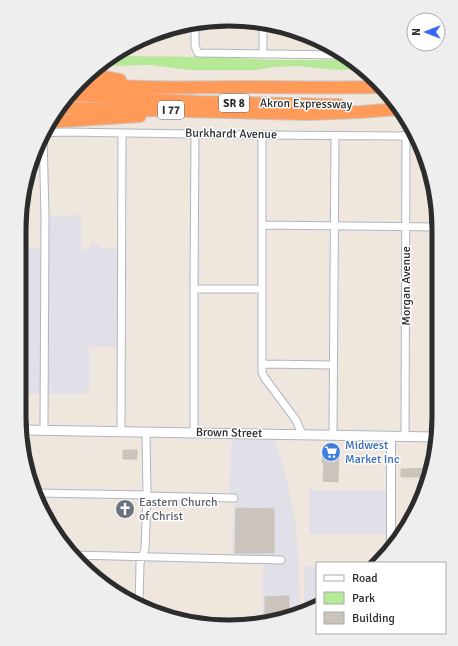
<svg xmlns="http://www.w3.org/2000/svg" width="458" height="646" font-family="Signika,sans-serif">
  <rect width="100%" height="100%" fill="#efe7de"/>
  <path fill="#e1dfe7" d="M45,215L50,216L81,215L82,249L89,250L90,244H98L101,248H122L121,347H89V393L19,394L22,248H45Z
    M232,434H273L285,473L296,525L299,566L300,612L263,623V560L232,559L234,498L229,497Z
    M309,489L313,491H391V534H309Z
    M304,567H317V607L304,611Z"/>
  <path fill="#b6e997" d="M117,56L214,57L273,60H347L359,69L336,70L298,66L273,67L257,70H189L152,65L99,66Z"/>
  <path fill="#cac4bd" stroke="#cbc3b7" d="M323,447L339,448L338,482L323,481L324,463H322Z
    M123,450H137V459H123Z
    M428,468L426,477H401V469Z
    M236,508L274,509V553H235Z
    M283,596H289V612H284V617L265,623V597Z"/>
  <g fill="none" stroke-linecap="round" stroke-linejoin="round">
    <g stroke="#b2b5c1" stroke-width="9">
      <path id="minor" d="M195,26V46L198,53L340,55
        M263,54V25
        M44,133L64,132L262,135L403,136
        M43,134L45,215L44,430
        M262,135V372L264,377L296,420L302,434
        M262,225L437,227
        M194,289H262
        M262,364L333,365
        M121,432L122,133
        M194,433V289L195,134
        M333,435L335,136
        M405,436L406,136
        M36,493L147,495
        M147,496L234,498
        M73,555L281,560
        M139,605L140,563L145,549L147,496L146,432"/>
    </g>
    <g stroke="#b2b5c1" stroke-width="10">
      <path id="tertiary" d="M403,136H417
        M391,544V436"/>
    </g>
    <g stroke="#b2b5c1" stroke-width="11">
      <path id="secondary" d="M21,430L437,437"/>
    </g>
    <g stroke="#c8c8c8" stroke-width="14">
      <path id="motorway" d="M88,74L120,80
        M80,84C133,88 186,88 239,87C286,87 334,88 382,87
        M71,95L199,102L339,105
        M61,108L311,114L360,112L399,109
        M49,122L140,116"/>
    </g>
    <use href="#minor" stroke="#fff" stroke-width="7"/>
    <use href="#tertiary" stroke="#fff" stroke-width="8"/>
    <use href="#secondary" stroke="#fff" stroke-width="9"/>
    <use href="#motorway" stroke="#ff9a59" stroke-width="12"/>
  </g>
  <defs>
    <g id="supermarket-disc" transform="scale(1)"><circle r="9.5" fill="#3f7fe0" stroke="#fff"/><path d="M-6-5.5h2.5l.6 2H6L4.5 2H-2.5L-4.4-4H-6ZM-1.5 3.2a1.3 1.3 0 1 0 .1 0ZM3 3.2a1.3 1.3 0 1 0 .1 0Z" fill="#fff"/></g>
    <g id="church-disc" transform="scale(1)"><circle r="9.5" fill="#6b7280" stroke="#fff"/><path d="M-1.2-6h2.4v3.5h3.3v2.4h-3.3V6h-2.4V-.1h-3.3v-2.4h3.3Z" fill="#fff"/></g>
  </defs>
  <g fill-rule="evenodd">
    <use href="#supermarket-disc" x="331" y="452"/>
    <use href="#church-disc" x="125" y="509"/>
  </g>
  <g text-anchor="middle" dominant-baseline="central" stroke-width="3" stroke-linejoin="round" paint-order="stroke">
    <g fill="#fff" stroke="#6b6b6b" stroke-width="1">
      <rect x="219" y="94" width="30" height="18" rx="3"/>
      <rect x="158" y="101" width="26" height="18" rx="3"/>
    </g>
    <g font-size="11" font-weight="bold" fill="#2c2c2c">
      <text x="234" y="103">SR 8</text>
      <text x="171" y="110">I 77</text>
    </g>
    <g font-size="12" fill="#2c2c2c" stroke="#fff">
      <text transform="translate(306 104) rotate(1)">Akron Expressway</text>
      <text transform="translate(231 134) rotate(1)">Burkhardt Avenue</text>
      <text transform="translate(406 286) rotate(-90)">Morgan Avenue</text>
      <text transform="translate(229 433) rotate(1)">Brown Street</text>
    </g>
    <g font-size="12" fill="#366cbe" stroke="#fff" text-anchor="start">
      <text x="345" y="445">Midwest<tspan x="345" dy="14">Market Inc</tspan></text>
    </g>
    <g font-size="12" fill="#5b616d" stroke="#fff" text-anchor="start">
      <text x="139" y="502">Eastern Church<tspan x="139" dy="14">of Christ</tspan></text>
    </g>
  </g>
  <path d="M0 0H458V646H0ZM229 26H229A203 203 0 0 1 432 229V417A203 203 0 0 1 229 620H229A203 203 0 0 1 26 417V229A203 203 0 0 1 229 26Z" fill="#eee" fill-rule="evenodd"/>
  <path fill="none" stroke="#2c2c2c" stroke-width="5" d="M229 26H229A203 203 0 0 1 432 229V417A203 203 0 0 1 229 620H229A203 203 0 0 1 26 417V229A203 203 0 0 1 229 26Z"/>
  <rect x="316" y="562" width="130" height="72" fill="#ffffff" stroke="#ababab"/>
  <rect x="324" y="575" width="20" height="6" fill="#ffffff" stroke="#ababab"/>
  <text x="352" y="582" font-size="12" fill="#2c2c2c">Road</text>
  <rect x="324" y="592" width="20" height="12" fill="#b6e997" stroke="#ababab"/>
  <text x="352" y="602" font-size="12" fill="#2c2c2c">Park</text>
  <rect x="324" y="612" width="20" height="12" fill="#cac4bd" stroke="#ababab"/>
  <text x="352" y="622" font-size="12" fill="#2c2c2c">Building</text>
  <g transform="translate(426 32) rotate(270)"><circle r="19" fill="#ffffff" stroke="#ababab"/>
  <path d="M0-3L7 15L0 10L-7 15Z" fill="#3b67ff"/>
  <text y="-6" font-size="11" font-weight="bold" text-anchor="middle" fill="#2c2c2c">N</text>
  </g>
</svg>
